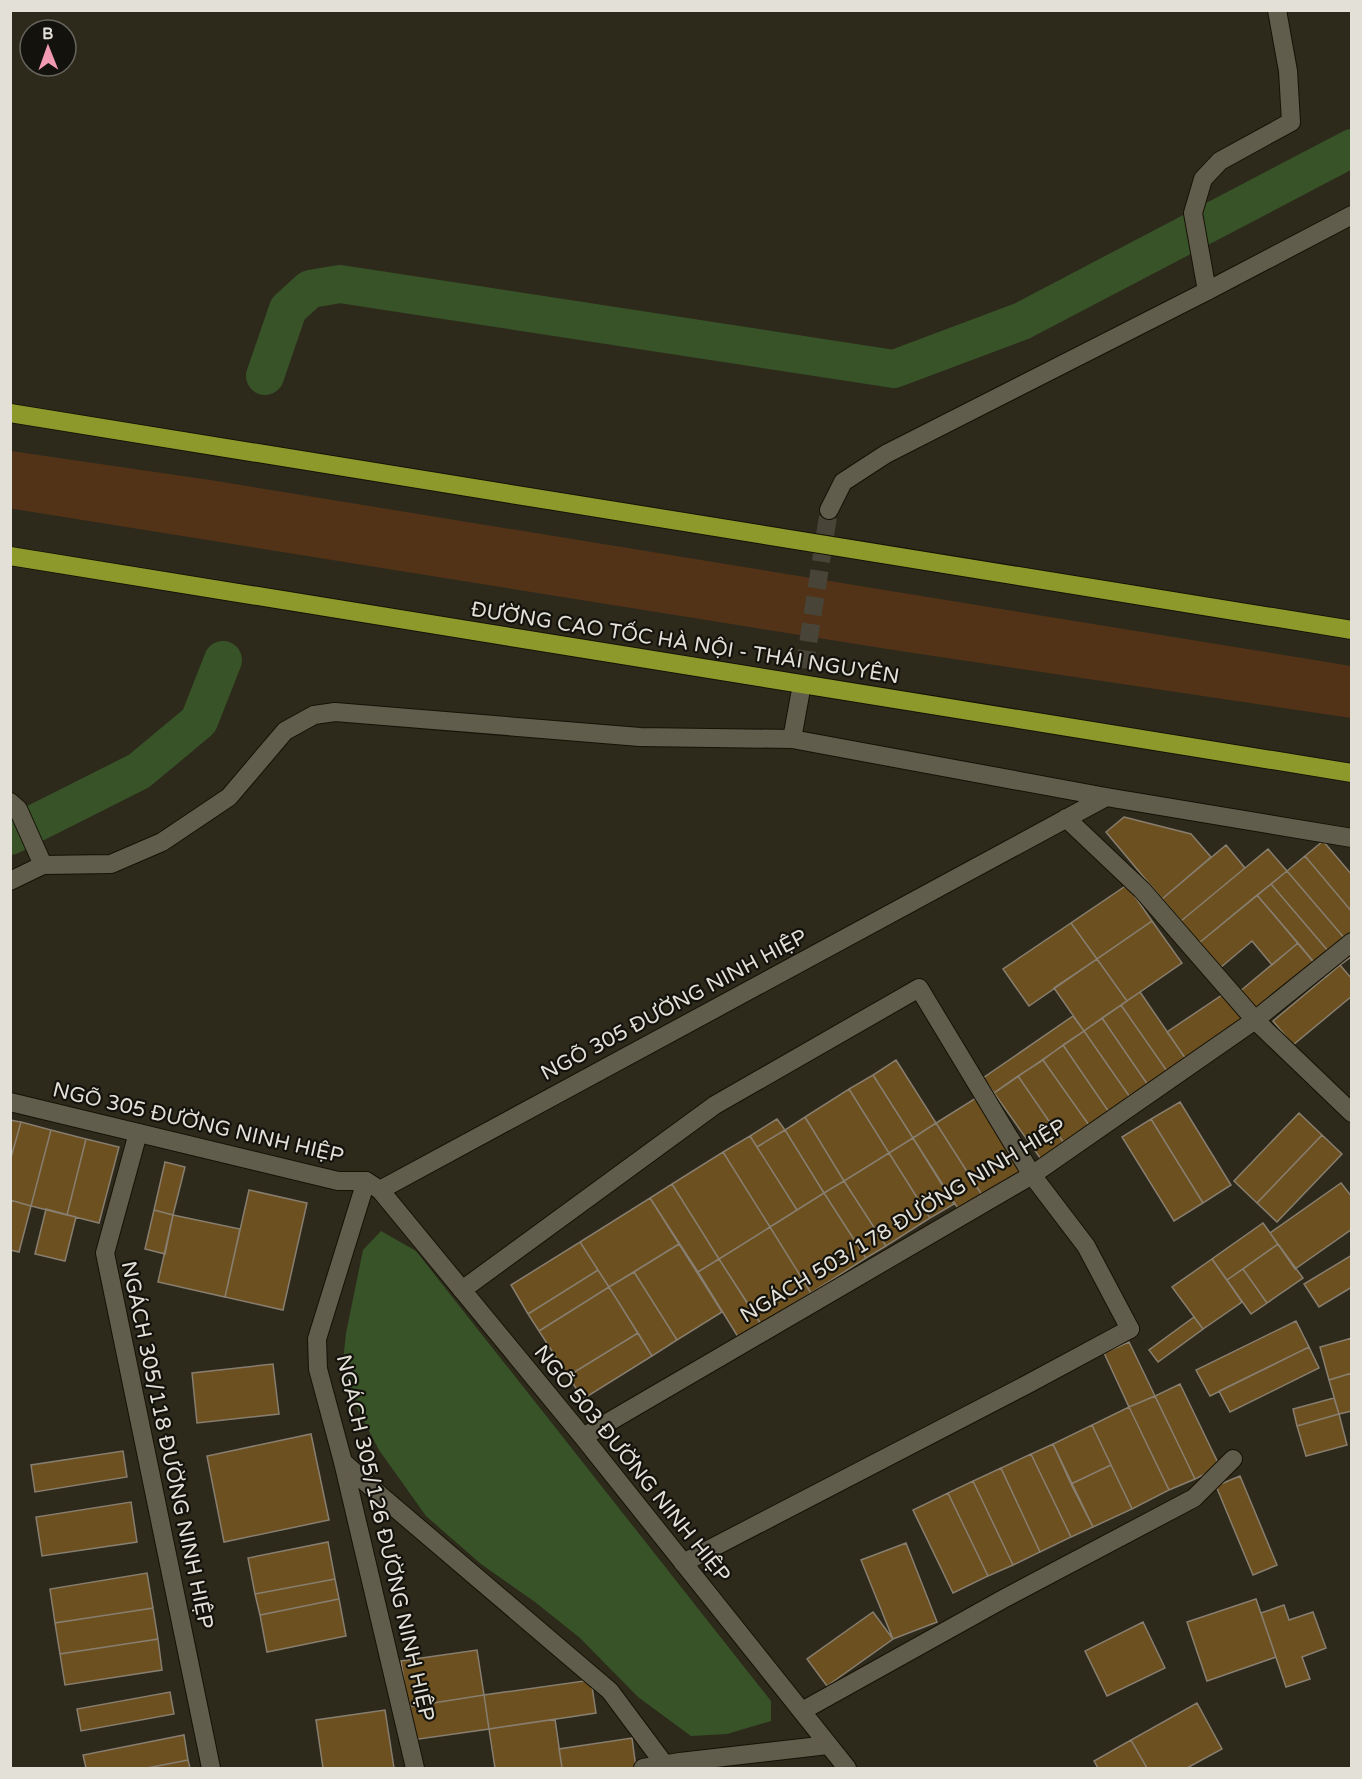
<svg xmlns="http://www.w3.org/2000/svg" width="1362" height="1779" font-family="'Varela Round',sans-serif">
  <rect width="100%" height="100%" fill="#2d2a1c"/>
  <path fill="#523318" d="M11,451L210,480L1351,666V718L900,651L14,509L11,508Z"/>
  <path fill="#385328" d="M381,1231L416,1251L771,1701V1721L727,1734L691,1736L638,1697L580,1638L535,1602L481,1564L426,1516L379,1450L350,1395L342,1371L346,1333L363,1250Z"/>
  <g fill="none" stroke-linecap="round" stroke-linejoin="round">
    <path stroke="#385328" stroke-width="38" d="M265,376L288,309L310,289L340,284L894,369L1022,321L1352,148
      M10,836L139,771L199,721L223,660"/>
  </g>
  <path fill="#6c5020" stroke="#887e6f" stroke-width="1.5" d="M1124,817L1191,834L1211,857L1162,899L1106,832Z
    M1323,841L1352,875V912L1305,856Z
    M1226,845L1245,868L1181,921L1162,899Z
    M1268,849L1287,871L1199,943L1181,921Z
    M1305,856L1352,912V947L1287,871Z
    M1287,871L1352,947V956L1340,965L1271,884Z
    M1271,884L1340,965L1326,977L1257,895Z
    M1127,885L1152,921L1097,959L1071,923Z
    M1257,895L1298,943L1272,965L1252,941L1220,968L1199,943Z
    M1152,921L1182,963L1127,1001L1097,959Z
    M1071,923L1097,959L1029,1006L1003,969Z
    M1298,943L1318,967L1260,1017L1239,992Z
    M1097,959L1127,1001L1084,1031L1054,988Z
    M1340,965L1352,979V996L1293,1045L1273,1021Z
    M1140,992L1188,1062L1169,1074L1121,1005Z
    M1225,993L1245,1022L1188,1062L1167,1032Z
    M1121,1005L1169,1074L1150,1088L1102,1018Z
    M1073,1016L1084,1031L994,1093L983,1078Z
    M1102,1018L1150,1088L1132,1100L1084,1031Z
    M1084,1031L1132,1100L1111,1115L1063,1045Z
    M1063,1045L1111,1115L1091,1128L1043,1060Z
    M896,1060L936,1123L913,1138L873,1075Z
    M1043,1060L1091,1128L1066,1146L1018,1076Z
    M873,1075L913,1138L889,1153L849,1089Z
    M1018,1076L1066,1146L1043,1162L994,1093Z
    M849,1089L889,1153L844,1181L805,1117Z
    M976,1098L1022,1171L982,1195L936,1123Z
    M1180,1102L1231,1185L1203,1203L1151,1119Z
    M1299,1113L1322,1135L1257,1203L1234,1181Z
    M805,1117L844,1181L824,1193L785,1130Z
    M777,1119L785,1130L757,1147L750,1136Z
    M1151,1119L1203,1203L1174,1221L1122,1137Z
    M10,1120L21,1122L10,1161Z
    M21,1122L51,1130L31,1206L10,1200V1161Z
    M936,1123L982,1195L959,1210L913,1138Z
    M51,1130L86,1139L67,1215L31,1206Z
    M785,1130L824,1193L797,1210L757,1147Z
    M1322,1135L1342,1154L1277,1222L1257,1203Z
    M750,1136L797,1210L770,1227L723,1152Z
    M913,1138L954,1204L930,1218L889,1153Z
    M86,1139L119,1147L99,1223L67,1215Z
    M723,1152L770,1227L719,1259L672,1184Z
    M889,1153L930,1218L886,1246L844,1181Z
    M165,1162L185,1167L173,1215L154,1210Z
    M844,1181L886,1246L866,1258L824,1193Z
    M1341,1183L1352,1197V1229L1295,1269L1270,1233Z
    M672,1184L719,1259L698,1272L650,1198Z
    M249,1190L307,1203L283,1310L225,1297Z
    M824,1193L866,1258L811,1293L770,1227Z
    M650,1198L679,1244L609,1287L580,1242Z
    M10,1200L31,1206L19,1252L10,1250Z
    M46,1209L76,1217L65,1261L35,1254Z
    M154,1210L173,1215L165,1254L145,1249Z
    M173,1215L240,1229L225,1297L158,1282Z
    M1263,1223L1278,1244L1227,1280L1212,1259Z
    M770,1227L811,1293L761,1324L719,1259Z
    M580,1242L598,1270L528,1314L511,1285Z
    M679,1244L722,1312L677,1340L634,1272Z
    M1278,1244L1303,1278L1267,1303L1243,1269Z
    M1352,1255V1287L1319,1307L1304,1284Z
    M719,1259L765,1331L743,1345L698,1272Z
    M1212,1259L1242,1302L1203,1329L1172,1287Z
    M1243,1269L1267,1303L1251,1314L1227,1280Z
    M598,1270L609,1287L539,1331L528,1314Z
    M634,1272L677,1340L652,1356L609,1287Z
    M609,1287L638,1333L568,1376L539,1331Z
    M1194,1317L1203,1329L1158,1362L1149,1350Z
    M1296,1321L1309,1347L1210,1396L1196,1370Z
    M638,1333L652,1356L583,1399L568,1376Z
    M1352,1338V1373L1329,1380L1320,1347Z
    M1129,1342L1155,1396L1129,1407L1104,1353Z
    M1309,1347L1319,1368L1230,1412L1219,1391Z
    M273,1364L279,1414L197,1423L192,1373Z
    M1352,1373V1411L1339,1414L1329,1380Z
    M1180,1384L1220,1467L1195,1479L1155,1396Z
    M1155,1396L1195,1479L1169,1490L1129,1407Z
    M1334,1398L1339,1414L1297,1426L1293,1409Z
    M1129,1407L1169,1490L1132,1509L1092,1425Z
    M1339,1414L1347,1445L1306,1456L1297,1426Z
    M1092,1425L1111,1465L1071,1484L1053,1444Z
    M311,1434L329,1520L224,1542L207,1456Z
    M1053,1444L1093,1527L1071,1537L1031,1454Z
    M123,1451L127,1477L35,1492L31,1465Z
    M1031,1454L1071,1537L1040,1552L1001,1468Z
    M1111,1465L1132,1509L1093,1527L1071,1484Z
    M1001,1468L1040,1552L1013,1565L973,1481Z
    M1240,1476L1277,1565L1253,1575L1216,1486Z
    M973,1481L1013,1565L988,1576L948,1493Z
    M948,1493L988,1576L953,1593L913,1510Z
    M131,1502L137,1542L42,1556L36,1517Z
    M328,1542L335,1579L255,1594L248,1558Z
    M906,1543L937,1622L893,1639L861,1560Z
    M147,1573L153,1608L55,1623L50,1589Z
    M335,1579L339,1599L260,1615L255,1594Z
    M339,1599L346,1636L267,1652L260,1615Z
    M1256,1599L1276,1657L1207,1681L1187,1622Z
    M1284,1605L1289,1620L1313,1612L1326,1648L1302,1657L1310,1679L1286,1687L1261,1613Z
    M153,1608L158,1639L60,1654L55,1623Z
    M873,1612L893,1639L827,1686L807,1659Z
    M1143,1622L1165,1668L1107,1696L1085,1651Z
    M158,1639L162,1670L65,1685L60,1654Z
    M477,1650L484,1695L408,1707L401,1661Z
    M591,1680L596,1713L489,1729L484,1695Z
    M170,1692L174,1714L81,1731L77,1709Z
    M484,1695L489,1729L412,1740L408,1707Z
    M1197,1703L1222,1749L1187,1768H1147L1131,1740Z
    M385,1710L394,1768H323L316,1720Z
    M555,1719L562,1768H495L489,1729Z
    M184,1735L188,1760L147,1768H86L83,1755Z
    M632,1738L636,1768H562L559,1749Z
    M1131,1740L1147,1768H1098L1094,1761Z
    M188,1760L190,1768H147Z"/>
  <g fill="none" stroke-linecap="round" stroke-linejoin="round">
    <path stroke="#484538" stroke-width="18" stroke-dasharray="18 9" stroke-linecap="butt" d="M800,695L829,510"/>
    <g stroke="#151206" stroke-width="20">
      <path id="service" d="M138,1133L105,1253L211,1768
        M366,1181L317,1339L318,1369L343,1462L415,1768
        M380,1190L583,1437L847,1768
        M583,1437L1032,1175L1255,1020L1352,942
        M683,1563L1026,1385L1130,1329
        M802,1711L1005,1598L1194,1498L1233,1459"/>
    </g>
    <g stroke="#151206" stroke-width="20">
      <path id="minor" d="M1207,291L1193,213L1203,179L1220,161L1291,122L1288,71L1277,10
        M829,510L843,482L886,454L1207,291L1352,215
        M792,739L1106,797L1352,838
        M10,802L18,809L43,865L111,864L162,842L229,797L285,731L314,715L335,712L640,737L792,739L800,695
        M1066,818L1142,890L1255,1020L1352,1113
        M10,881L43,865
        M10,1102L338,1181H366L380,1190L1106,797
        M462,1290L715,1105L919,988L1032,1175L1086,1246L1130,1329
        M343,1462L380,1495L610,1691L665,1765
        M643,1768L680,1762L828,1745"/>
    </g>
    <g stroke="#151206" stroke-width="20">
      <path id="motorway" d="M10,413L1352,630
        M10,556L1352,773"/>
    </g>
    <use href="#service" stroke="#615d4d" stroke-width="18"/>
    <use href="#minor" stroke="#615d4d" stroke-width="18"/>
    <use href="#motorway" stroke="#8d9a2b" stroke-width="18"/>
  </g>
  <g text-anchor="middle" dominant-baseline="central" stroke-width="4.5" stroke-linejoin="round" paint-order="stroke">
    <g font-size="21" fill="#e2e0d7" stroke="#14120c">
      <text transform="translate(685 643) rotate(9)">ĐƯỜNG CAO TỐC HÀ NỘI - THÁI NGUYÊN</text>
      <text transform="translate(674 1005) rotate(-28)">NGÕ 305 ĐƯỜNG NINH HIỆP</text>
      <text transform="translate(198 1123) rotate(13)">NGÕ 305 ĐƯỜNG NINH HIỆP</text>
      <text transform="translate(903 1221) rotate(-31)">NGÁCH 503/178 ĐƯỜNG NINH HIỆP</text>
      <text transform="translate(167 1445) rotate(78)">NGÁCH 305/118 ĐƯỜNG NINH HIỆP</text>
      <text transform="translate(632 1464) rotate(51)">NGÕ 503 ĐƯỜNG NINH HIỆP</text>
      <text transform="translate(385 1538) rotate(77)">NGÁCH 305/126 ĐƯỜNG NINH HIỆP</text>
    </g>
  </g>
  <rect width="1362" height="1779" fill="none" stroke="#e2e0d7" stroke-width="24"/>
  <g transform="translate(48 48) rotate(359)"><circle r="28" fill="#14120c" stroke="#66645d" stroke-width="1.5"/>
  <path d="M0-4.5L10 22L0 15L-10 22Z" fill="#f19ab1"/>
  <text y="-9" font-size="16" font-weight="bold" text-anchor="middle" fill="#e2e0d7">B</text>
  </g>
</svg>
